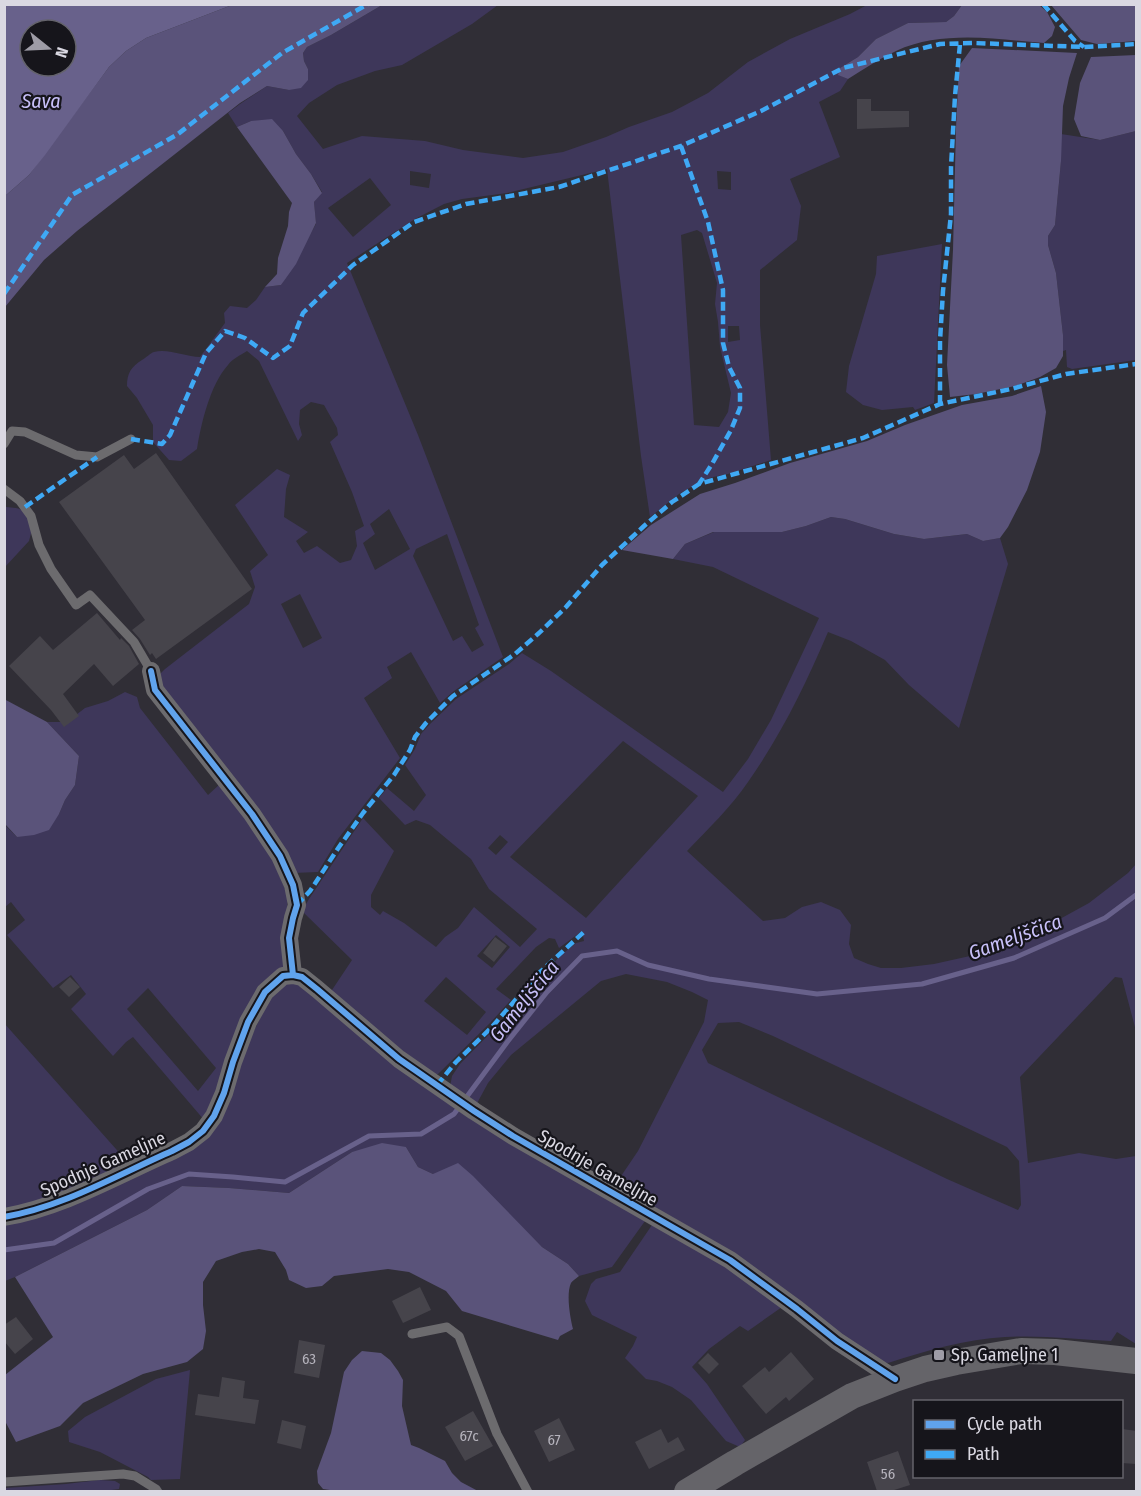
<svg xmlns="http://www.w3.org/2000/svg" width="1141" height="1496" font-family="'Fira Sans Condensed',sans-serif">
  <rect width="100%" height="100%" fill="#302e36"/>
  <path fill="#3e375a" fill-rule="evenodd" d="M382,5H498L472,24L402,65L375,71L337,85L309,103L297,116L323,149L362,136L425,141L463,150L523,158L563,152L606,137L629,127L672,112L708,93L748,62L790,39L850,14L867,5H962L954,16L946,22L908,23L876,39L858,57L840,68L839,75L848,79L840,91L819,102L840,157L790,179L801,206L797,240L760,270V325L771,460L728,474L713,477L700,482L679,494L650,517L641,456L607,169L507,193L462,199L444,204L415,219L347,263L418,435L503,657L454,691L440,703L411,652L387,667L392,678L364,698L400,758L338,839L318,872L293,873L158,686L157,677L165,669L249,604L255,587L250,571L268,555L235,505L277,469L290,475L286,489L284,517L308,532L296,541L304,553L317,546L340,563L351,560L357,546L355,531L364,526L352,492L330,442L338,435L337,428L324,405L311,402L300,410L299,424L302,435L298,441L259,361L247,351C241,355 232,359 228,365C210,385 201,424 197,449L181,461L169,460L153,442V425L137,398L127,386C127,373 131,367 142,360C146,358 150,353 154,352C168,348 186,357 200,357L225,323L224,313L230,306L247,308L256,300L265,287L281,285L316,224L314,202L322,192L311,174L296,154L283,131L251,121L237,127L228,113L240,104L267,86L289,90L308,69L304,61L303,53L307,47L331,35ZM410,171L431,174L429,188L410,185ZM717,171L731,172V190L718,189ZM370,178L391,205L353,237L328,208ZM697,230L702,233L717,283L715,304L718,322L720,347L731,393L728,412L719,427L694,425L681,235ZM728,326H739L740,340L728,342ZM389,509L410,549L375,570L363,543L375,534L370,524ZM447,534L479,625L475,628L484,645L472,652L462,636L453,641L413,556L416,549ZM300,594L322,638L303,648L281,604Z
    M1136,131V360L1072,369L1067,367L1066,350L1063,351V335L1056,273L1048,245V236L1055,225L1061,161V134L1100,140Z
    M942,244L934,403L915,410L913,407L882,410L863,405L846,392L849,366L876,274L877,256Z
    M6,507C22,508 25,510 34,522L29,541L5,567V510Z
    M831,517L845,519L894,534L924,539L967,534L983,541L1000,538L1008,564L959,728L909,685L885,660L851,641L828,632C806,684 781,735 748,782C731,807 708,829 687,851L763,921L785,918L802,907L821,902L840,910L851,925L849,944L854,958L868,964L881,968H901L934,964L979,954L1018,942L1089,903L1128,873L1136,864V1031L1122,978L1115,977L1020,1077L1028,1163L1079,1153L1116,1159L1136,1156V1344L1117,1332L1111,1341C1076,1339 1040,1335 1005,1337C966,1339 925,1351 888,1363L876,1361L613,1188L638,1151L704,1022L708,1000L692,992L667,982L626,974L601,981L511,1055L488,1083L475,1107L450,1087L452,1076L460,1064L503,1020L560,956L576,943L584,941L582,931L559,948L555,939L549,938L536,947L496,989L511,1000L490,1023L438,1074L433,1075L330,993L352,960L302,911L309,899L363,818L394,851L371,895V907L380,915L383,911L404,923L436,947L445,937L458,928L474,907L520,947L537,929L489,889L471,859L430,825L416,820L405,825L379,798L387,788L414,811L426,795L405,765L415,749L421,734L430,724L456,699L509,664L522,653L551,671L723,792L748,759L771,720L819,618L713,567L673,559L685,544L714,532H782L806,526ZM623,741L698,796L586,918L510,857ZM500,835L508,842L496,855L488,848ZM496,935L510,947L492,968L477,956ZM446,977L486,1012L467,1035L424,1001ZM739,1022L773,1036L1007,1147L1019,1161L1021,1205L1018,1210L947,1179L708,1063L702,1050L718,1023Z
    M125,692L137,697L140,708L208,795L220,784L267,847L288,896L283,967L205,1121L133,1037L126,1042L113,1056L71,1009L86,994L71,975L53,988L7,935L25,920L11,902L5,907L4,824L17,837L59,814L65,800L75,785L79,756L47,722H67L85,708L108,701ZM148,988L216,1068L198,1091L127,1009Z
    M287,982L302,984L645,1221L612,1267L579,1276L568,1264L542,1247L511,1217L433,1174L418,1167L406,1147L352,1152L289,1193L229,1188L182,1186L147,1210L15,1277L5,1281L4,1224L200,1141L273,992Z
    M4,1023L116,1149L129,1165L53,1198L5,1211Z
    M652,1225L727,1266L782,1307L748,1331L740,1326L709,1349L692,1367L707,1384L745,1440L740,1447L726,1441L691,1400L672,1387L657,1381L646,1379L625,1358L633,1346L637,1337L592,1315L585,1301L591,1284L596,1279L620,1272Z
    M190,1370L180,1479L151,1480L148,1477L100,1452L69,1442L68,1431L85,1417L156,1379Z
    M99,1480L115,1481L120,1484L119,1489L104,1491L5,1492V1488L66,1484Z"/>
  <path fill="#5a537a" d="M232,5H382L331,35L307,47L303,53L304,61L308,69V80L301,88L289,90L267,86L240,103L77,231L44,260L5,307V196L29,175L109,67L126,51L146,38Z
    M962,5H1039L1047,12L1055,27L1052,36L1044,43C995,39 942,30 896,51C879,59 864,69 848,79L838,75L840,68L858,57L876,39L908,23L946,22L954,16Z
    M1051,5H1136V41L1097,44L1081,40Z
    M972,48L1077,53L1069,78L1063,106L1061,161L1055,225L1048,236V245L1056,273L1063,335V356L1056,368L1040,377L1015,386L976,394L950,397L947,365L953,250L956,128L959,66Z
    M1136,55V131L1100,140L1081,136L1074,119L1080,83L1091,57Z
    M272,119L283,131L296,154L311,174L322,193L314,202L316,223L296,264L281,285L265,287L277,274L278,258L288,226L289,212L292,203L237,127L251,121Z
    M1041,386L1046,412L1040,452L1027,490L1008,527L1000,538L983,541L967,534L924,539L894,534L845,519L831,517L806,526L782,532H713L685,544L673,559L622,550L651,525L700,494L735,483L790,463L867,441L905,425L962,405L1012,396Z
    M4,699L47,722L79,756L75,785L65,800L59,814L49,830L34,835L17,837L5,824Z
    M382,1143L406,1147L418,1167L433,1174L458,1163L473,1176L542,1247L568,1264L579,1276C578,1277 572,1281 571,1283C566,1294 570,1317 573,1329L560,1336L558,1340L462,1311L446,1291L409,1272L388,1269L334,1276L322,1286L306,1288L289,1280L286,1270L275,1252L259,1249L242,1252L216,1261L203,1282V1305L206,1331L203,1349L187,1362L143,1374L83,1403L60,1426L16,1442L5,1421V1375L53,1337L15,1277L147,1210L182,1186L229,1188L289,1193L352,1152Z
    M362,1351L381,1353L390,1360L398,1371L403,1380L402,1406L411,1445L419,1448L445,1461L452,1473L461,1482L478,1491H337L323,1489L318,1483L317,1471L331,1433L344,1372L352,1360Z"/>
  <path fill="#68618b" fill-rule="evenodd" d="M5,4H232V5L146,38L126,51L109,67L45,155L29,175L5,196ZM30,30H66V66H30Z"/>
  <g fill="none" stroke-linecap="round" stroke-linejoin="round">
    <path stroke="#68618b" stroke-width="5" d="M4,1250L54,1243L148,1189L189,1174L233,1177L285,1182L369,1136L421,1134L454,1114L508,1041L547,992L582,956L617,951L648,965L709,979L817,994L922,984L1014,958L1105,918L1136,895"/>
  </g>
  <path fill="#46444b" d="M857,99H871V111H909V127L857,129Z
    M156,453L252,589L156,659L152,653L150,655L140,639L132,630L145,620L59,502L124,455L134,469Z
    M97,613L120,640L121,638L129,646L139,664L113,686L94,664L63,694L79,716L64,727L51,710L9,666L40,636L53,650Z
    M495,937L507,946L494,962L483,953Z
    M70,977L80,987L69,997L59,987Z
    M420,1287L431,1310L403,1323L392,1301Z
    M16,1317L33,1339L15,1354L4,1341V1325Z
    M299,1340L325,1345L319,1378L294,1373Z
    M791,1352L814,1379L789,1401L786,1397L766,1414L742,1386L765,1367L769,1372Z
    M708,1353L719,1364L709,1374L698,1363Z
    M222,1377L245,1381L243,1398L259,1400L255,1424L195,1415L198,1394L219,1397Z
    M473,1411L493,1446L465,1461L445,1427Z
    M559,1418L575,1450L549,1462L534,1431Z
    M282,1420L306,1426L301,1449L277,1443Z
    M661,1429L668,1443L678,1437L685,1450L649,1469L635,1442Z
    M1122,1429L1137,1431L1136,1464L1122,1463Z
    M898,1451L910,1485L891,1491H877L867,1462Z"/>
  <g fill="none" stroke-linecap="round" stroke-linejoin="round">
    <path stroke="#6c6b6e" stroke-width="9" d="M4,444L12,431L25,432L76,455L97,457L131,439
      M4,489L20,501L31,516L39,545L51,569L76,605L90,595L134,642L151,671
      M412,1334L447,1327L459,1336L497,1434L528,1492
      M4,1482L123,1474L135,1476L156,1489L158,1492"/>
    <path stroke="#6c6b6e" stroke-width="18" d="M151,671L155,690L252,814L280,856L293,885L297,905L293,918L289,938L293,975
      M4,1217C63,1207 117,1175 172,1151L189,1142L203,1131L214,1116L224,1093L233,1062L248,1022L265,992L283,976L293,975L302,977L317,989L399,1059L474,1111L513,1136L730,1260L797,1309L837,1341L895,1379"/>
    <path stroke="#656469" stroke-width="26" d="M687,1492L735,1463L852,1396L895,1379L925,1369L956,1362L1021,1351L1055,1352L1136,1361"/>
    <path stroke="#3fa9f5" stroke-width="4.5" stroke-dasharray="9 4.5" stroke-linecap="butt" d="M1043,4L1075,41L1084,47
      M681,146L708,222L723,290V343L729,367L740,388V408L731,430L712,464L699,484
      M4,294L72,195L178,134L282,53L368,4
      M940,404V341L943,291L951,214V167L955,96L960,44
      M131,439L162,444L170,435L206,353L225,331L245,338L273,358L290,346L303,313L353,265L414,222L466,204L559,187L681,146L761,111L843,68L895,55L940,44L973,43L1084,47L1136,44
      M25,507L97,457
      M297,905L310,891L339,847L363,813L394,775L410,750L415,737L426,723L453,696L515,654L539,633L566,607L602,565L644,526L672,502L699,484L863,438L940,404L1011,389L1066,374L1136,364
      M437,1085L456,1062L491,1028L539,973L585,931"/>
    <g stroke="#16151b" stroke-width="10">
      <path id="cycleway" d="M151,671L155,690L252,814L280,856L293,885L297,905L293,918L289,938L293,975
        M4,1217C63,1207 117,1175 172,1151L189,1142L203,1131L214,1116L224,1093L233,1062L248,1022L265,992L283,976L293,975L302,977L317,989L399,1059L474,1111L513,1136L730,1260L797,1309L837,1341L895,1379"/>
    </g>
    <use href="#cycleway" stroke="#60a3ed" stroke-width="6"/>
  </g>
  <rect fill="#9e9ca6" stroke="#16151b" stroke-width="2" x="933" y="1349" width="12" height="12" rx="3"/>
  <g text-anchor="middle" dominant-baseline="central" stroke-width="4.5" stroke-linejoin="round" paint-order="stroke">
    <g font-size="15" fill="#b5b3bc">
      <text x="309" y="1359">63</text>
      <text x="469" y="1436">67c</text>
      <text x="554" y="1440">67</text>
      <text x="888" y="1474">56</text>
    </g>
    <g font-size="18" fill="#dad8e2" stroke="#16151b">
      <text transform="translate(103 1164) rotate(-24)">Spodnje Gameljne</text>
      <text transform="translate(598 1168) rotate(30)">Spodnje Gameljne</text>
    </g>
    <g font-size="18" fill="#dad8e2" stroke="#16151b" text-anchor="start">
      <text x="951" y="1355">Sp. Gameljne 1</text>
    </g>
    <g font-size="20" font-style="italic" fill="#c8c0f9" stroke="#16151b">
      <text x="41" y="101">Sava</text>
      <text transform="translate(1015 937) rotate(-20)">Gameljščica</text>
      <text transform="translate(524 1001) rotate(-51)">Gameljščica</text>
    </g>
  </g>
  <rect width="1141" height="1496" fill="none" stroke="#dad8e2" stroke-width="12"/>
  <rect x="913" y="1400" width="210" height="78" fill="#16151b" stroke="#64636b" stroke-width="1.5"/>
  <rect x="925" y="1420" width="30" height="9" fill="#60a3ed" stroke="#64636b" stroke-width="1.5"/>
  <text x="967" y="1430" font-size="18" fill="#dad8e2">Cycle path</text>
  <rect x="925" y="1450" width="30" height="9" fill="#3fa9f5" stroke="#64636b" stroke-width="1.5"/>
  <text x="967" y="1460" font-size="18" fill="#dad8e2">Path</text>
  <g transform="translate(48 48) rotate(108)"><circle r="28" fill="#16151b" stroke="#64636b" stroke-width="1.5"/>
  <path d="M0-4.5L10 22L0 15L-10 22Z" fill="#9e9ca6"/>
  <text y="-9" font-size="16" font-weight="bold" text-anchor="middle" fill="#dad8e2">N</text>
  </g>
</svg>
